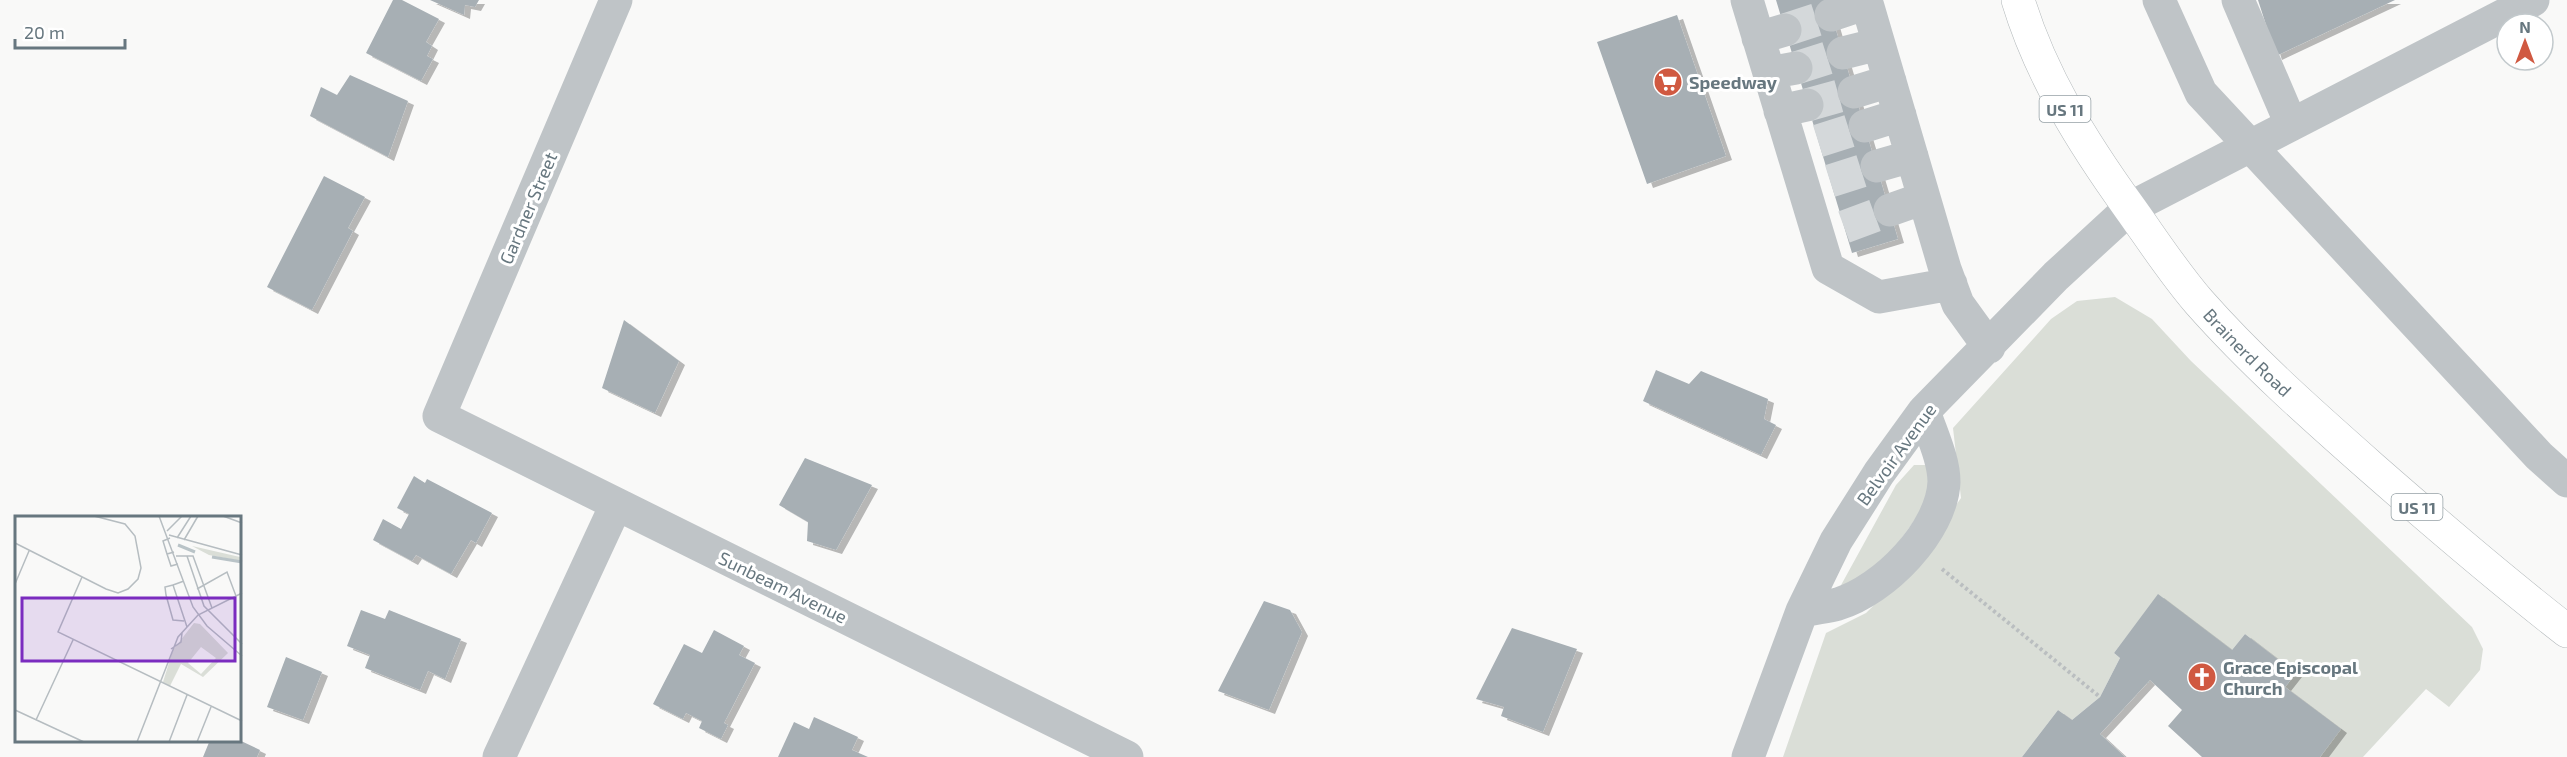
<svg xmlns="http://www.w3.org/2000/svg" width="2567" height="757" font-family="'Exo 2',sans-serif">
  <defs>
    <filter id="shadow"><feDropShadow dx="6" dy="4" stdDeviation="0" flood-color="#0004"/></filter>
  </defs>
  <rect width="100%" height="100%" fill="#f9f9f8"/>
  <path fill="#daded7" d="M2115,297L2152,319L2191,361L2472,627L2483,649L2480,670L2449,707L2426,689L2363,757H2320L2340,729L2285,687L2296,673L2245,634L2232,650L2158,595L2114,653L2120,658L2100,697L2072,720L2058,710L2022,757H1783L1826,633L1866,613L1913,567L1961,498L1953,428L2051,319L2077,301Z
    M1914,465H1927L1933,476L1925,506L1874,576L1840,587L1896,485Z"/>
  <path fill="#a7afb4" filter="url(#shadow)" d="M393,0H402L439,19L426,42L432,46L427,56L433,59L421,81L366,53Z
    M430,0H479L475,7L465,5L464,15Z
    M1776,0H1827L1898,239L1852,253Z
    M2258,0H2395L2276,56Z
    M1677,15L1726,156L1647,184L1597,42Z
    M350,75L408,101L388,157L310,116L321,87L337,95Z
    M324,176L365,197L348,228L353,231L312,310L267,287Z
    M624,320L679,361L655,413L602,388Z
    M1656,370L1689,384L1701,371L1768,399L1764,419L1776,425L1761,455L1643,401Z
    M805,458L872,485L836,550L807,541L808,522L779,505Z
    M414,476L425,483L427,479L492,513L476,543L471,540L451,574L416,555L412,561L373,540L383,519L401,529L409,514L397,508Z
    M2158,594L2232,650L2245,634L2296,673L2285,687L2341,729L2320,757H2202L2168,726L2182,710L2150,680L2100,734L2125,757H2022L2058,710L2072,720L2100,697L2120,658L2114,653Z
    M1264,601L1290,610L1302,632L1269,710L1218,691Z
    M361,610L385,619L389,610L461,639L445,679L428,671L420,690L365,668L370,655L347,646Z
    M1512,628L1577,649L1543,732L1501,716L1504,707L1476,699Z
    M714,630L744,646L739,655L755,663L724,723L728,725L721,739L699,728L702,721L686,713L683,719L653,704L684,644L702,653Z
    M286,657L322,672L303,720L267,707Z
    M814,717L858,737L852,750L868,757H778L794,722L809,729Z
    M210,740H239L260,750L257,757H203Z"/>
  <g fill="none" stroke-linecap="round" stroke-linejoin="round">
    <path stroke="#d4d8da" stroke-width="33" stroke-dasharray="33 16" stroke-linecap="butt" d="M1785,30L1831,15
      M1796,68L1843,53
      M1807,105L1854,92
      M1818,141L1865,126
      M1830,181L1877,166
      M1844,227L1890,210"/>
    <g stroke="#b3b9bb" stroke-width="34">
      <g id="major">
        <path id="s1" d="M2018,0C2041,76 2083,143 2129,207C2152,239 2173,272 2199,302C2252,362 2312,415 2372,468C2436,524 2500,579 2567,631"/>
      </g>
    </g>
    <path stroke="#babec0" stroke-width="4" stroke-dasharray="3 3" stroke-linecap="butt" d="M1942,569L2100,697"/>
    <path stroke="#bfc4c7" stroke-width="33" d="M616,0L439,416L1127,757
      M1747,0L1828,268L1879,297L1951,284
      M1866,0L1945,269L1958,304L1989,347
      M2159,0L2201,93L2539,456L2567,481
      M2238,0L2291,124
      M1831,15L1867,3
      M1758,38L1785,30
      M1843,53L1879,44
      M1769,73L1796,68
      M1854,92L1890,81
      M1780,111L1807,105
      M1865,126L1900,115
      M1877,166L1912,156
      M1890,210L1924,198
      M1802,611C1814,608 1827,607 1838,604C1884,590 1942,531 1944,482C1944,459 1931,433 1924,411
      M499,757L616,505
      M1748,757L1802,611L1836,541L1879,473L1924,411L2056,276L2130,208L2533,0"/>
    <use href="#major" stroke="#fff" stroke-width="33"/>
  </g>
  <defs>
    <g id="supermarket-disc" transform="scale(1.5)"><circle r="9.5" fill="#d05941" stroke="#fff"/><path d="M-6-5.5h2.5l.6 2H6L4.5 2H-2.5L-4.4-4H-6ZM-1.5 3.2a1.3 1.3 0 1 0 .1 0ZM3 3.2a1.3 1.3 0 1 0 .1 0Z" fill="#fff"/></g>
    <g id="church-disc" transform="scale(1.5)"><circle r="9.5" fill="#d05941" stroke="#fff"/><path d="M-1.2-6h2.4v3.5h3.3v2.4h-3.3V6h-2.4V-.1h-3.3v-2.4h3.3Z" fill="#fff"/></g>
  </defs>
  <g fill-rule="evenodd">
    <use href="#supermarket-disc" x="1668" y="82"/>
    <use href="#church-disc" x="2202" y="677"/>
  </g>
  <g text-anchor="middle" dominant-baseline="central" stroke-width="6" stroke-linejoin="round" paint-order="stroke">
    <g fill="#fff" stroke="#95a0a5" stroke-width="1.5">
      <rect x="2039.5" y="96" width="51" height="26" rx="4.5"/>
      <rect x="2391.5" y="494" width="51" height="26" rx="4.5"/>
    </g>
    <g font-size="16" font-weight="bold" fill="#67777f">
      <text x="2065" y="109">US 11</text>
      <text x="2417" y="507">US 11</text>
    </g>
    <g font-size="18" font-weight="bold" fill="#67777f" stroke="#fff" text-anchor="start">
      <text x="1689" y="82">Speedway</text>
      <text x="2223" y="667">Grace Episcopal<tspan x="2223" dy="21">Church</tspan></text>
    </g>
    <g font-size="18" fill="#67777f" stroke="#fff">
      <text transform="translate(528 208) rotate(-67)">Gardner Street</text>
      <text stroke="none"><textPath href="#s1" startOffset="424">Brainerd Road</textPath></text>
      <text transform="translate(1896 454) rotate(-54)">Belvoir Avenue</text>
      <text transform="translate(783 587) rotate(26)">Sunbeam Avenue</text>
    </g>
  </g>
  <g transform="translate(15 516)">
    <rect width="226" height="226" fill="#f9f9f8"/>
    <path d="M177,30L225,41L226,45L194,39ZM179,107L185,108L213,137L188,161L166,148L155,170L148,166L158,134ZM186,131L201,142L186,158L173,147Z" fill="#daded7" fill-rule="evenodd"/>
    <path fill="none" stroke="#b9c3c7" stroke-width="3" d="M163,29L180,36M197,41L227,46"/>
    <path fill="none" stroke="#b6bdc1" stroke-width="1.5" d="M144,0L178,91L192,110L227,140M208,0L227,7M152,15L167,0M154,19L227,39M155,22L148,25L152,38L159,36M162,22L176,0M169,24L183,0M0,27L91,73L103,77L113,73L123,63L126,52L120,20L110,8L79,0M152,38L156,50L163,48M161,40H172L189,90L227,128M172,40H178L197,92M67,61L43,116L227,205M169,65L158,69L172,111M0,68L14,35M158,69L150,71L151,79L158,104L169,105M182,73L212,56L221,80M156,133L166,126L167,117M0,194L69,226M21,204L58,124M122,226L163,121L183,99L227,77M154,226L172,179M182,226L196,191"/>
    <path fill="#7b2cbf" fill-opacity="0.15" stroke="#7b2cbf" stroke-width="3" d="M7,82H220V145H7Z"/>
    <rect width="226" height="226" fill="none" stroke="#67777f" stroke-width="3"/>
  </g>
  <g transform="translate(2525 42)"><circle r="28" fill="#ffffff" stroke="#c2c9cc" stroke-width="1.5"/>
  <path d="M0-4.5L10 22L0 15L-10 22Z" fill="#d05941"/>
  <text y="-9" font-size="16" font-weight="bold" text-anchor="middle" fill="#67777f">N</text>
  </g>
  <path d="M15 39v9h110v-9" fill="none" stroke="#67777f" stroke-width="3"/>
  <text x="24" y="39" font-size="18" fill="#67777f" stroke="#ffffff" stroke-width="4.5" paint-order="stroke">20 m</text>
</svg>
